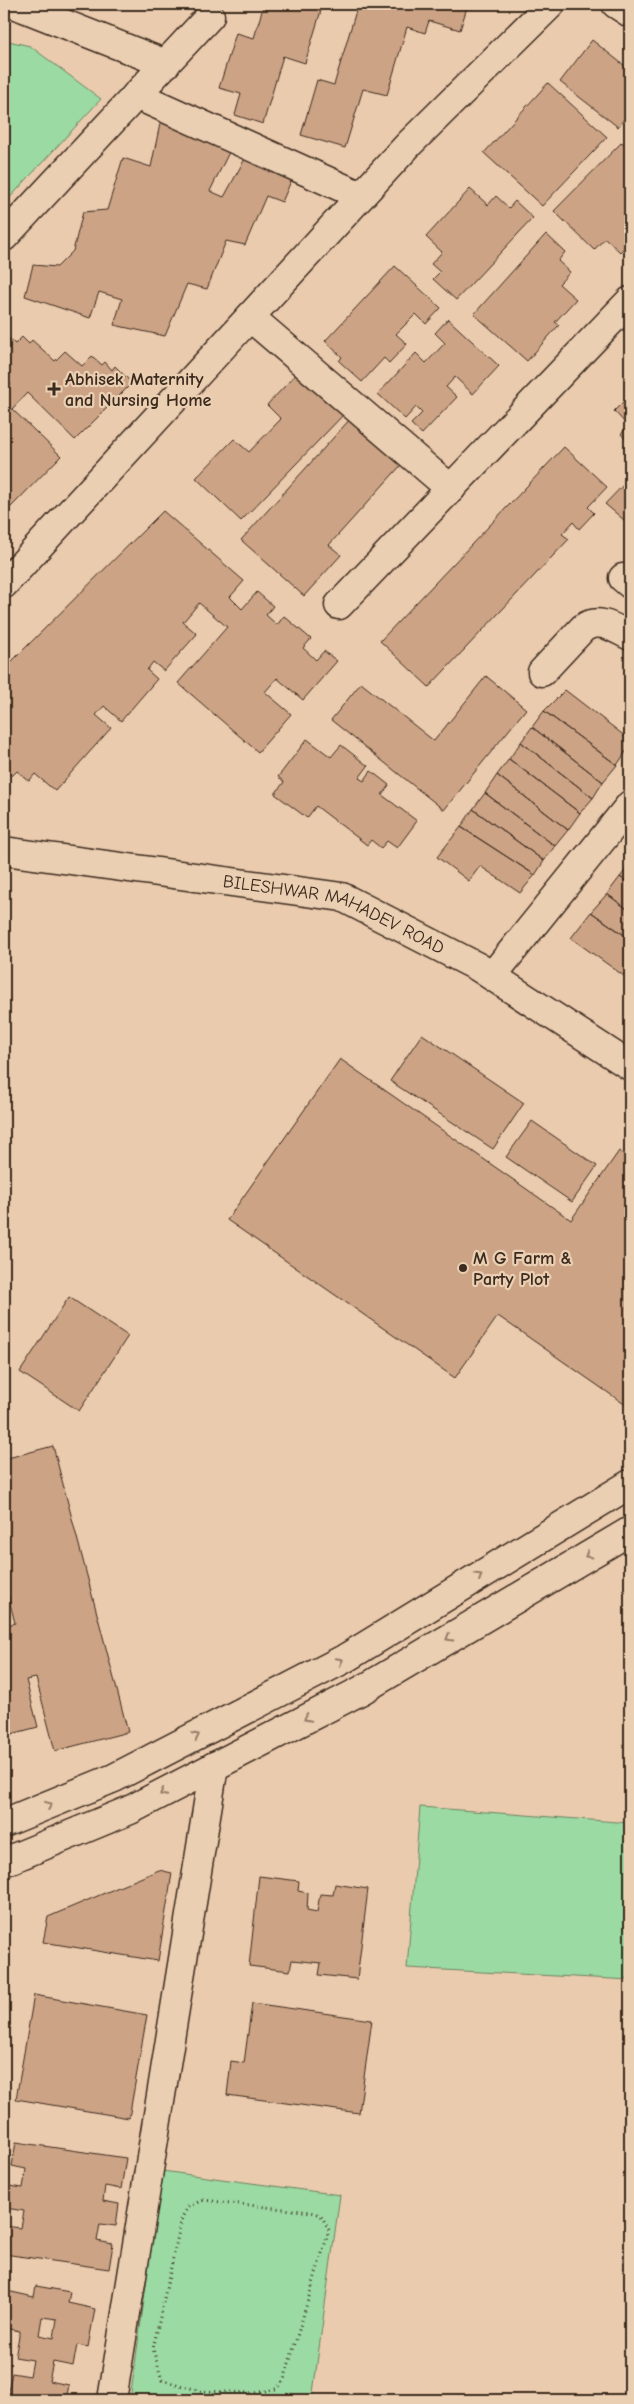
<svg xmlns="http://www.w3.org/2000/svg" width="634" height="2404" font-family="'Comic Neue',sans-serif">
  <rect width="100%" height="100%" fill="#ebcbae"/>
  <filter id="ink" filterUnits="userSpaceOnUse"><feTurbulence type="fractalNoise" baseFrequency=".02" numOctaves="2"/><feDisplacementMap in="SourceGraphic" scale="10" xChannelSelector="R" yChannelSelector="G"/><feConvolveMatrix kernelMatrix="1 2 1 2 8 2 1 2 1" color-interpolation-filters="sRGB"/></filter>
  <g filter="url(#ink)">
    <path fill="#9bdaa3" stroke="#6b8260" d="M4,40L30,46L101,99L4,204Z
      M420,1807L630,1823V1980L407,1968Z
      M162,2171L340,2195L312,2400H130Z"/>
    <path fill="#cca385" stroke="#3b2a1e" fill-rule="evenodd" d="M264,4H323L305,63L283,56L263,124L235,115L241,94L219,88L236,33L254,38Z
      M358,4H468L460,30L429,21L425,33L407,27L387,95L363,89L345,148L301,135L317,80L334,85Z
      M592,40L630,70V111L618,127L560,82Z
      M548,83L607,137L542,206L484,153Z
      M161,119L232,146L210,191L224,197L247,155L294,174L282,202L266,196L245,245L226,241L207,289L187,284L165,336L114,325L122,299L99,292L90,318L25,296L33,265L57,267L73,251L83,212L107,210L123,158L151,167Z
      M622,142L630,151V242L620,252L605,238L594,250L554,211Z
      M470,189L488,205L496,196L509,208L515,201L533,218L456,300L433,279L440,272L431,264L442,252L426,237Z
      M546,234L565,252L558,261L570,272L559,284L576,299L555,322L559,325L527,361L474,314Z
      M395,266L441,308L426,324L416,314L396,334L407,344L389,363L384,358L362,382L339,361L342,357L325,341Z
      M448,319L499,366L473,394L455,377L446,387L457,397L422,434L411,424L422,413L416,407L405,419L378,394L416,353L426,363L445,343L435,333Z
      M22,337L29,344L32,340L55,361L65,351L82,366L92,356L102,365L105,362L112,370L115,366L132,383L75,440L27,393L12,409L61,456L10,508L4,502V391L11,384L4,377V344L10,339L15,344Z
      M301,369L346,412L241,521L196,478L234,439L249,452L281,419L267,405Z
      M630,395V444L621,434L628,426L614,411Z
      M352,417L403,463L329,545L341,555L304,596L241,540Z
      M564,447L607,487L588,507L594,513L579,529L573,522L562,534L569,539L429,687L380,641Z
      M630,478V525L605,504Z
      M163,511L244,581L230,597L242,609L257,592L273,606L266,615L277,625L284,616L311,639L303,648L316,660L324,651L337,661L303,700L277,678L265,692L291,714L258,752L178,683L227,627L199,603L183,622L197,634L164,671L153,662L147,670L157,679L121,721L104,706L96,715L111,728L55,791L35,774L29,781L17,771L12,776L4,769V669Z
      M486,676L526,709L444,810L331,720L361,683L434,741Z
      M565,690L630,740V746L617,765L544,711Z
      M544,711L617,765L603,782L532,727Z
      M532,727L603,782L593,798L521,742Z
      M307,739L331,757L341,745L368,766L359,778L364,781L371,771L389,785L382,795L417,821L397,848L387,841L381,848L371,840L367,845L316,806L307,818L275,794L284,782L278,777Z
      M521,742L593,798L580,813L509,759Z
      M509,759L580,813L568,830L497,775Z
      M497,775L568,830L555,846L485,793Z
      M485,793L555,846L544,861L473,809Z
      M473,809L544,861L535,875L461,827Z
      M461,827L535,875L520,893L480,866L469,881L437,857Z
      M630,865V884L620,877Z
      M620,877L630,884V911L607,894Z
      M607,894L630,911V939L591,912Z
      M591,912L630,939V969L624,976L571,938Z
      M422,1034L524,1103L493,1149L390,1081Z
      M340,1059L571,1220L619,1151L630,1159V1408L498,1316L455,1378L227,1220Z
      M532,1121L597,1166L572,1202L506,1157Z
      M69,1297L128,1336L79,1411L20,1372Z
      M53,1446L128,1732L55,1751L36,1678L26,1680L38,1727L4,1736V1626L15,1623L4,1580V1459Z
      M159,1870L172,1873L158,1961L43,1942L48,1917Z
      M259,1876L299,1881L298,1891L308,1893L307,1910L317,1912L320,1894L333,1895L335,1884L368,1889L357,1979L319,1975L321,1963L292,1960L290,1971L249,1966Z
      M34,1995L147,2015L129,2118L16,2099Z
      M4,1996L8,1997L4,2032Z
      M252,2003L372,2020L359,2113L227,2095L231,2061L244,2063Z
      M16,2142L126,2158L121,2189L105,2186L103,2201L119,2204L116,2226L100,2224L97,2241L113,2244L109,2269L4,2254V2226L21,2228L24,2211L6,2208L9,2186L23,2188L26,2169L12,2166Z
      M36,2286L70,2292L68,2303L95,2309L88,2347L77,2345L73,2366L53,2362L49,2381L69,2385L66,2400H6L12,2373L30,2376L33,2360L15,2357L20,2331L4,2328V2308L7,2291L34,2297ZM42,2317L57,2319L54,2338L39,2335Z"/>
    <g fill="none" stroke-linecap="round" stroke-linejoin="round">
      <g stroke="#3b2a1e" stroke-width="31">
        <g id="minor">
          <path d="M14,4L166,64"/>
          <path d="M616,4L630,13"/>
          <path d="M136,95L361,196"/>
          <path d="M4,237L210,16"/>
          <path d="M250,317L451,489"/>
          <path d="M623,578L630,584"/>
          <path d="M4,584L409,144L551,4"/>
          <path d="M339,605L630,301"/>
          <path d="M542,672L583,628C599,617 614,628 630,636"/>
          <path id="s1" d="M4,851L342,897L478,967L630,1066"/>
          <path d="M492,976L630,805"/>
          <path d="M4,1823L114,1778L344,1659L630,1484"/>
          <path d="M4,1862L130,1810L362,1690L630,1531"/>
          <path d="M112,2400L214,1766"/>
        </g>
      </g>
      <path stroke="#3b2a1e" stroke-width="3" stroke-dasharray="1 4" stroke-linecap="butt" d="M203,2200L311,2212L321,2215L329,2230L284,2380L276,2389L254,2393L201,2391L162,2380L153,2349L182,2217L189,2206Z
        M200,2400L201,2391"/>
      <use href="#minor" stroke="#ebcfb2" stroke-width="28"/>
    </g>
    <defs><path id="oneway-chevron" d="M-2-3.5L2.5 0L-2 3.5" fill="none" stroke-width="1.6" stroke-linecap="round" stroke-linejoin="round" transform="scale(1.25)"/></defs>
    <g stroke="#937c68">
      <use href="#oneway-chevron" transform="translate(588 1555) rotate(149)"/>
      <use href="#oneway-chevron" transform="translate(479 1576) rotate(-31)"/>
      <use href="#oneway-chevron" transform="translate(449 1638) rotate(149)"/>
      <use href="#oneway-chevron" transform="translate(340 1661) rotate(-28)"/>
      <use href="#oneway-chevron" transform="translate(307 1718) rotate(153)"/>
      <use href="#oneway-chevron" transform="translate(196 1736) rotate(-27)"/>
      <use href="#oneway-chevron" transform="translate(163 1793) rotate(152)"/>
      <use href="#oneway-chevron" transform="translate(49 1805) rotate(-22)"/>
    </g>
  </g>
  <g fill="#3b2a1e" stroke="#ebcfb2" stroke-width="2">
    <path d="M51.5 381.5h5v5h5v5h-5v5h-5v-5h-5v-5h5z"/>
    <circle cx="463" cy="1268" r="5"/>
  </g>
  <g text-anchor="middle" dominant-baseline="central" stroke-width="4.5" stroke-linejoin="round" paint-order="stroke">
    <g font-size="18" font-weight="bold" fill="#3b2a1e" stroke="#ebcfb2" text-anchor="start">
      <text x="65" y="379">Abhisek Maternity<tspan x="65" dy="21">and Nursing Home</tspan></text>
      <text x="473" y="1258">M G Farm &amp;<tspan x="473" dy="21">Party Plot</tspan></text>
    </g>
    <g font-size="18" fill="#3b2a1e" stroke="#ebcfb2">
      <text stroke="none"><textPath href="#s1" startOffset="338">BILESHWAR MAHADEV ROAD</textPath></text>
    </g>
  </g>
  <rect width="634" height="2404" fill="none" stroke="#ebcfb2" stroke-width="20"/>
  <rect x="10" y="10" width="614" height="2384" fill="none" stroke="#3b2a1e" stroke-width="2" filter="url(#ink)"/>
</svg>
